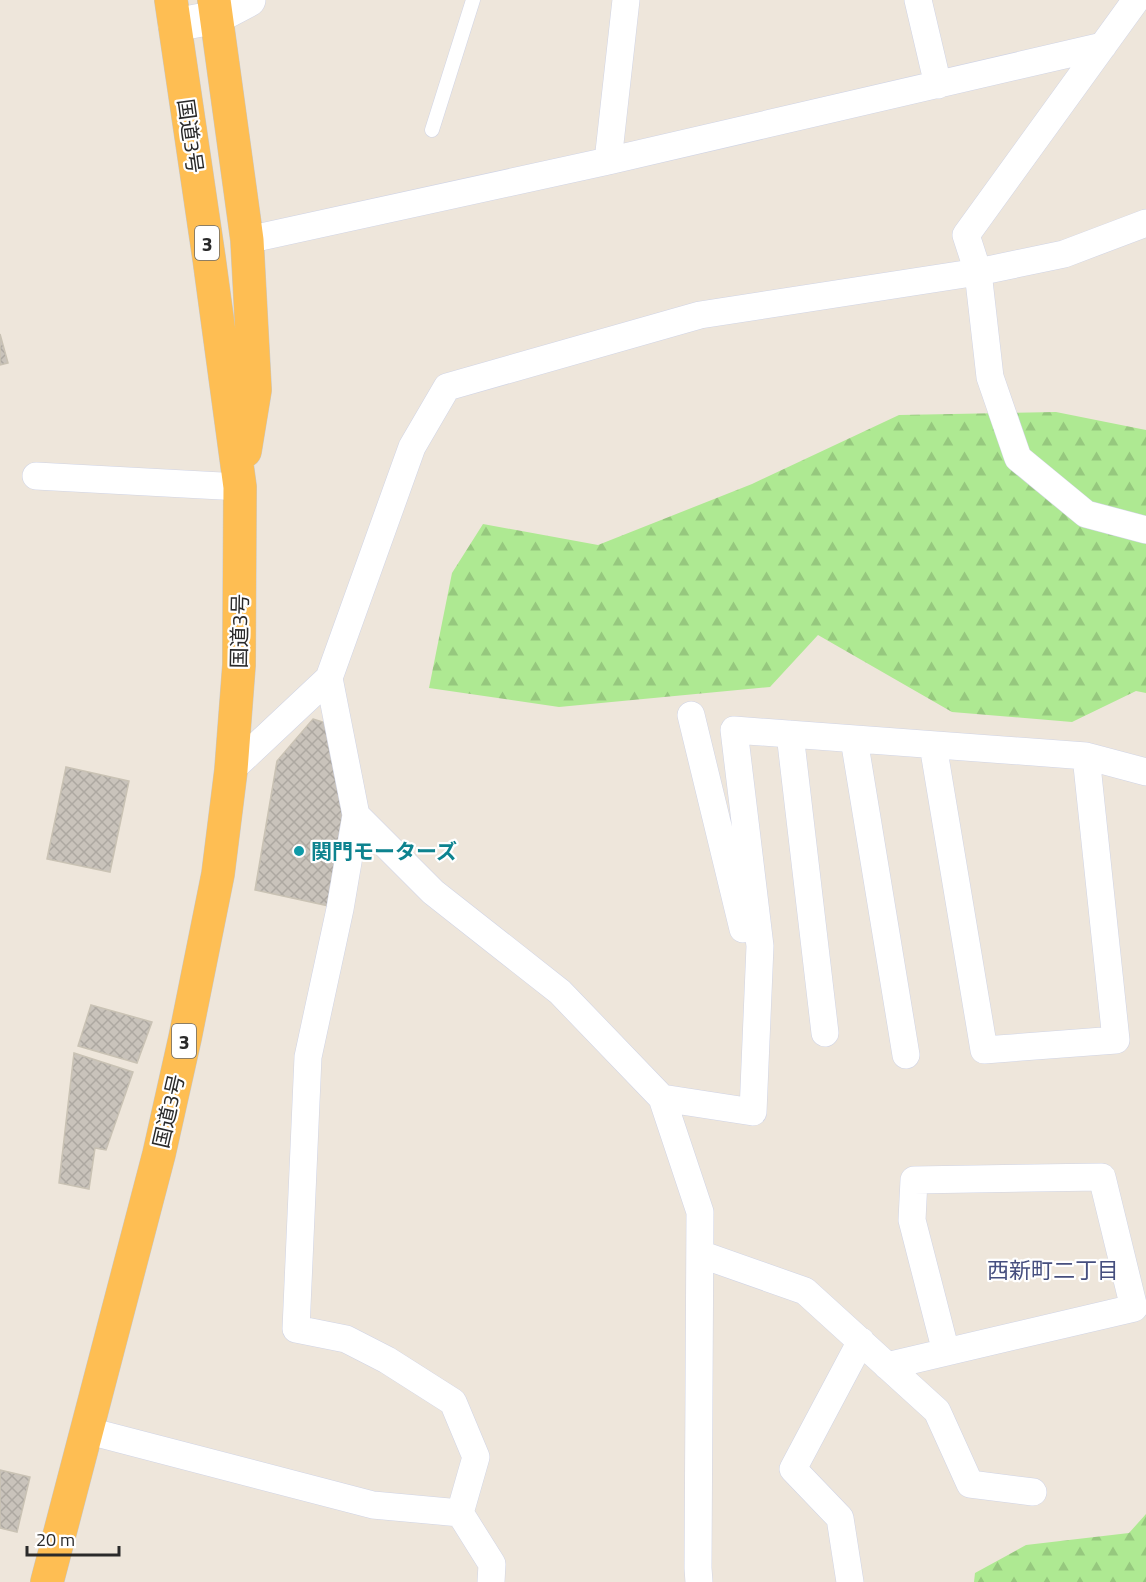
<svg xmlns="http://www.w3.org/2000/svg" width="1146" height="1582" font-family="'Titillium Web','Noto Sans JP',sans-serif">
  <defs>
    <pattern id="forest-firs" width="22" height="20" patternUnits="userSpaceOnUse" patternTransform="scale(1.5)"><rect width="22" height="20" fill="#aee992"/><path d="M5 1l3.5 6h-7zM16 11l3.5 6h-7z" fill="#96c87e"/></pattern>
    <pattern id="building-cross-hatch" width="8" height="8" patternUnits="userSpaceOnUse" patternTransform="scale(1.5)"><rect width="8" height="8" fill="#c9c3bb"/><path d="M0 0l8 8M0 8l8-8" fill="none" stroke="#ada8a1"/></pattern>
  </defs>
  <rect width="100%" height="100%" fill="#eee6db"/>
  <path fill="url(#forest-firs)" d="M1056,412L1146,430V693L1136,691L1072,722L952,712L818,635L770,687L559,707L429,688L452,573L483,524L598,545L752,484L899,415Z
    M1146,1514V1582H974L975,1573L1026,1545L1129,1533Z"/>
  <path fill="url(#building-cross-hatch)" stroke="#c9c2b4" stroke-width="1.5" d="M0,334L8,363L0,365Z
    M313,719L326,723L343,811L329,906L255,890L277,761Z
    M66,767L129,781L110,872L47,859Z
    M91,1005L152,1022L137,1063L78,1046Z
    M74,1053L133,1072L106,1150L95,1148L89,1189L59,1183Z
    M0,1470L30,1477L17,1532L0,1528Z"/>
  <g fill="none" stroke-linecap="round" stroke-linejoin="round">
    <g stroke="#d0d4e5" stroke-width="15">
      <path id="service" d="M432,130L473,0"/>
    </g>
    <g stroke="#d0d4e5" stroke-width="28">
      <path id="minor" d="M918,0L938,85
        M1136,0L966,235L978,272L990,377L1018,458L1086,514L1146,530
        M608,161L626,0
        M247,240L608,161L1103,46
        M36,476L240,487
        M329,678L356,815L433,892L560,992L662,1098L700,1212L698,1568L699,1582
        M691,715L743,929
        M790,734L825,1033
        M854,739L906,1055
        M933,745L984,1050L1116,1040L1086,756
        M231,770L329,678L412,447L447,387L700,315L978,272L1064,254L1146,223
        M356,815L340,909L308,1057L296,1329L346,1339L387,1360L453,1402L476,1457L460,1513L492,1564L491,1582
        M662,1098L753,1112L760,946L734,730L1086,756L1146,772
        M700,1254L805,1291L937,1411L970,1484L1033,1492
        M887,1366L1134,1308L1102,1177L914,1180L912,1220L946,1352
        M85,1430L373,1505L460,1513
        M850,1582L840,1518L793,1469L861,1341"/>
    </g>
    <g stroke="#d0d4e5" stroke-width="34">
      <path id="tertiary" d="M175,25L217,17L249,0"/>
    </g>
    <g stroke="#c8c8c8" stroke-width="34">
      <path id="trunk" d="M214,0L247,240L255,390L245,451
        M47,1582L159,1154L185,1038L218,874L231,770L239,665L240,487L209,258L171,0"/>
    </g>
    <use href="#service" stroke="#fff" stroke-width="14"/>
    <use href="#minor" stroke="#fff" stroke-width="27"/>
    <use href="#tertiary" stroke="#fff" stroke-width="33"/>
    <use href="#trunk" stroke="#febe53" stroke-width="33"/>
  </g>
  <circle fill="#0f9aa8" stroke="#fff" stroke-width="2" cx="299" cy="851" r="6"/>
  <g text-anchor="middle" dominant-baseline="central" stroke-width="4.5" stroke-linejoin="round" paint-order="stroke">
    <g fill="#fff" stroke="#6a6a6a" stroke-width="1.5">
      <rect x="195" y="226" width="24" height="34" rx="4.5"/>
      <rect x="172" y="1024" width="24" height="34" rx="4.5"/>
    </g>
    <g font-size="20" font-weight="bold" fill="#2a2a2a">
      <text x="207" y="243">3</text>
      <text x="184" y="1041">3</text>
    </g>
    <g font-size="21" fill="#2a2a2a" stroke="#fff">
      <text transform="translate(191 136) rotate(82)">国道3号</text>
      <text transform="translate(239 631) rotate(-89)">国道3号</text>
      <text transform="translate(168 1111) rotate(-77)">国道3号</text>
    </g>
    <g font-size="21" font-weight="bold" fill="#0d838f" stroke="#fff" text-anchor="start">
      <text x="311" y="851">関門モーターズ</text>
    </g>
    <g font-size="22" fill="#464f7f" stroke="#fff">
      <text x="1053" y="1270">西新町二丁目</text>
    </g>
  </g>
  <path d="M27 1546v9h92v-9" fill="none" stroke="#2a2a2a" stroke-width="3"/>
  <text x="36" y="1546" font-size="18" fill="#2a2a2a" stroke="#ffffff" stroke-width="4.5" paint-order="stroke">20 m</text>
</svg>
